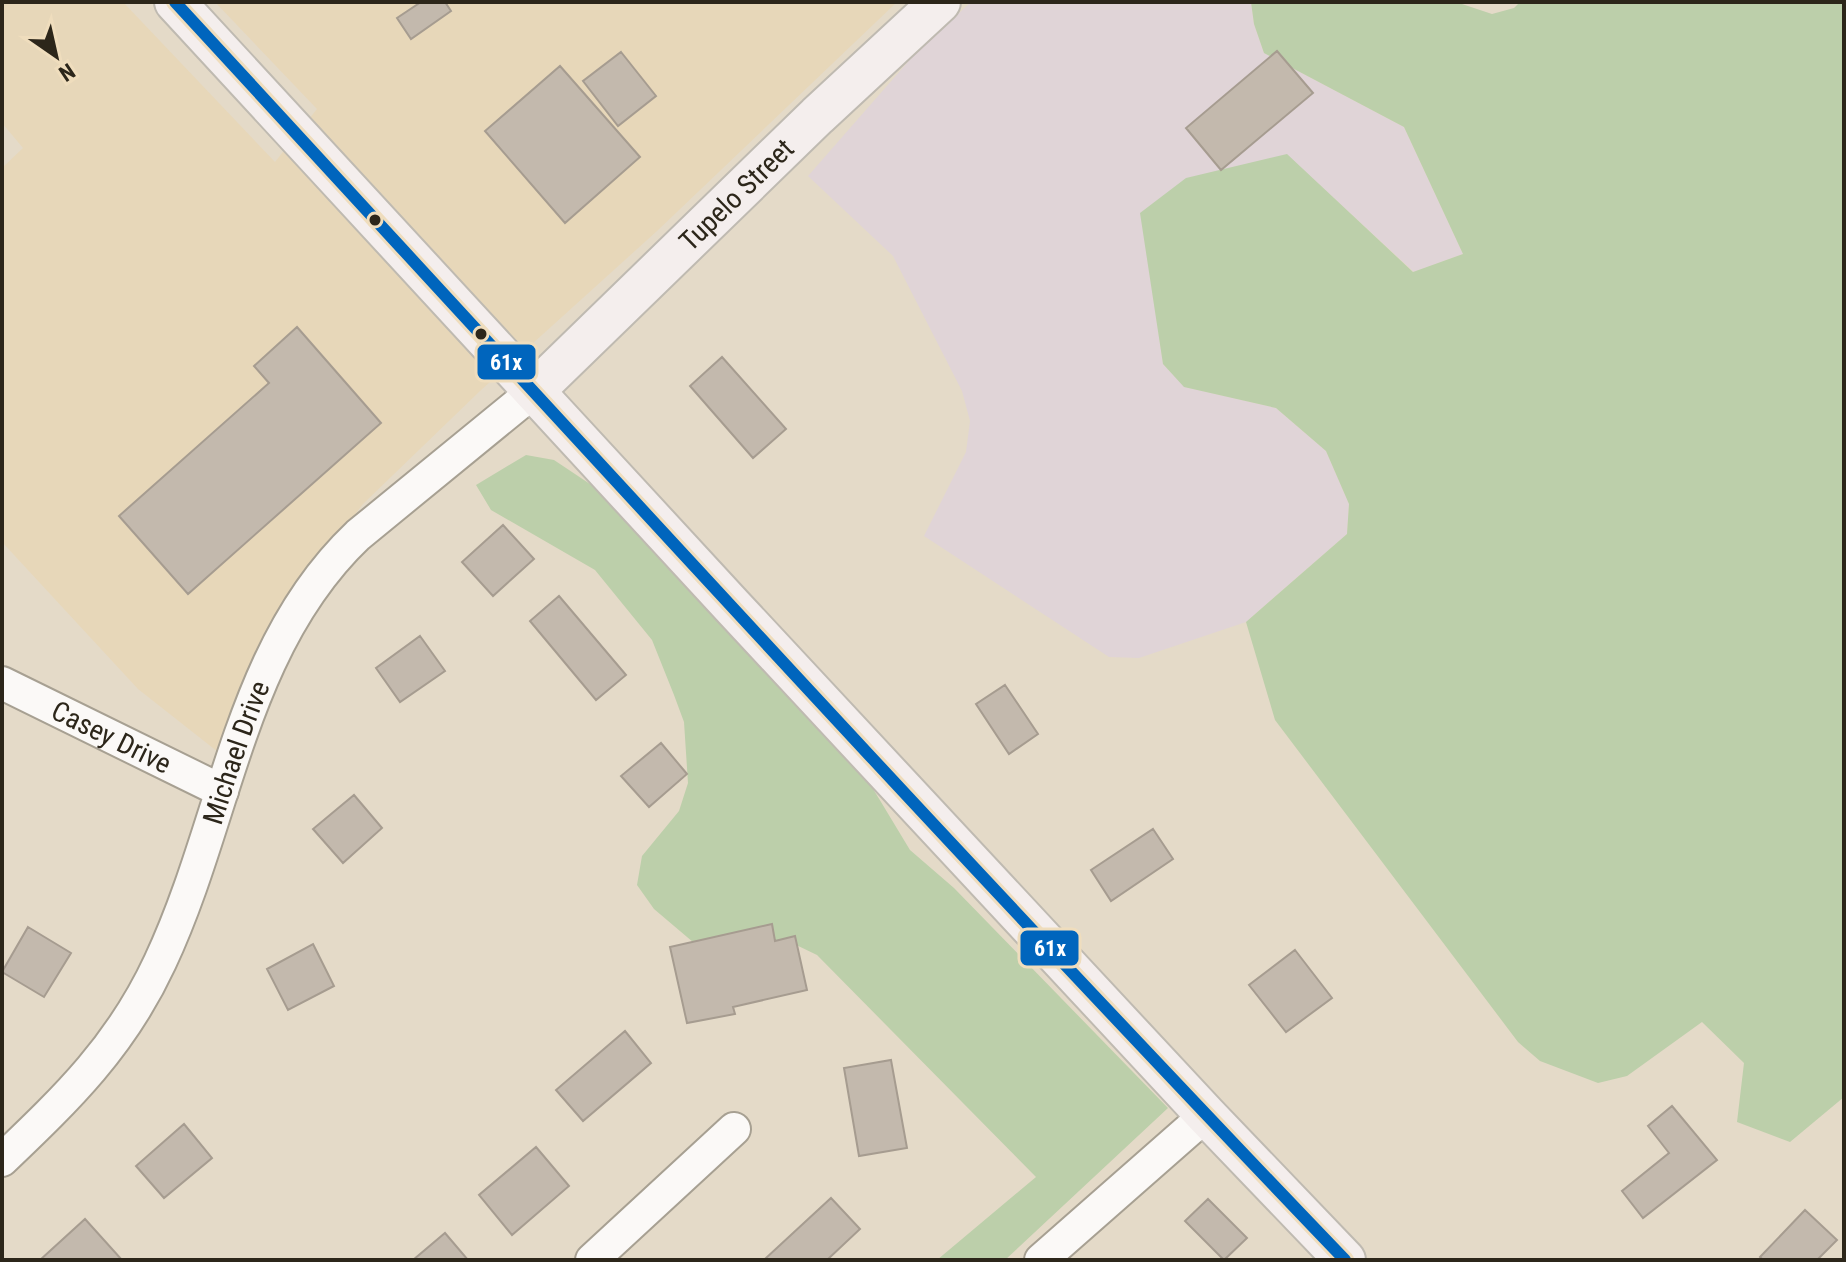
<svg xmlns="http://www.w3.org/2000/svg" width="1846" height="1262" font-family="'Roboto Condensed',sans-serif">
  <rect width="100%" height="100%" fill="#e4dac8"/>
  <path fill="#e7d7b9" d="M2,2H123L275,162L317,109L215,2H897L657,231L480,391L363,504L300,587L218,752L138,689L2,542V168L23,148L2,123Z"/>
  <path fill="#e0d4d7" d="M971,2H1251L1254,24L1264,53L1404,127L1463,254L1414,272L1287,155L1141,213L1163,364L1185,387L1276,408L1326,451L1349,504L1347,534L1246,622L1139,658L1109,657L924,536L966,452L970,421L962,391L893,256L808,176L914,55Z"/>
  <path fill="#bccfaa" d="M1251,2H1456L1492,14L1514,8L1520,2H1844V1097L1790,1142L1737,1122L1744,1063L1702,1022L1627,1076L1598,1083L1540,1061L1518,1042L1275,720L1246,622L1347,534L1349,504L1326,451L1276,408L1184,387L1163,364L1140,213L1186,178L1287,154L1413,272L1463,254L1404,127L1264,53L1254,24Z
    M526,455L554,460L605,494L849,749L910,850L954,888L1168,1108L1005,1260H937L1036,1177L817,955L790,942L700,948L654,909L637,885L642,856L679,811L688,783L684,722L674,695L652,640L595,570L491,510L476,485Z"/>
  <path fill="#c3b9ad" stroke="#a69c90" stroke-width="2" d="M421,2H445L451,11L411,39L397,18Z
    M1277,51L1313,93L1221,170L1186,128Z
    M621,52L656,96L618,126L583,81Z
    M560,66L640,157L565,223L485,131Z
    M297,327L381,423L188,594L119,516L269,383L254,366Z
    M722,357L786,429L753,458L690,386Z
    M503,525L534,559L493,596L462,562Z
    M559,596L626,675L596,700L530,621Z
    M420,636L445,671L400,702L376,668Z
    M1005,685L1038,734L1009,754L976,704Z
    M661,743L687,774L649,807L621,776Z
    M354,795L382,828L343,863L313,829Z
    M1153,829L1173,859L1111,901L1091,870Z
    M772,924L775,941L795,936L807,990L733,1007L735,1014L687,1023L670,947Z
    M28,927L71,953L44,997L2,972Z
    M313,944L334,986L288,1010L267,969Z
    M1295,950L1332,998L1286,1032L1249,985Z
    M625,1031L651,1063L583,1121L556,1090Z
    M891,1060L907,1148L859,1156L844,1068Z
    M1672,1106L1717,1160L1643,1218L1622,1191L1669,1153L1648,1126Z
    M184,1124L212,1158L164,1198L136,1166Z
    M536,1147L569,1186L512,1235L479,1195Z
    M831,1198L860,1229L827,1260H768L766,1258Z
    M1208,1199L1247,1238L1224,1260L1185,1221Z
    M1805,1210L1837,1240L1817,1260H1763L1760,1257Z
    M85,1219L122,1260H40Z
    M445,1233L468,1260H413Z"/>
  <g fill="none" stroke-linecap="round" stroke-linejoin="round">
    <g stroke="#a7a092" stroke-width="36">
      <g id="minor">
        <path id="s1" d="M2,683L222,791"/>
        <path id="s2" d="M2,1160C68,1097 121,1046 160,962C227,820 239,648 358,535L534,391"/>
        <path d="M592,1260L734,1129"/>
        <path d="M1041,1260L1206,1115"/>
      </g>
    </g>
    <g stroke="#bfbab1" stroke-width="44">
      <g id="major">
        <path d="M175,2L732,606L1206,1115L1345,1260"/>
        <path id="s3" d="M534,391L817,116L940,2"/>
      </g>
    </g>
    <use href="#minor" stroke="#fbf9f7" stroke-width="32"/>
    <use href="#major" stroke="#f4eeed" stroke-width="40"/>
    <g stroke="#efddbd" stroke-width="18">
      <path id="bus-1" d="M175,2C563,423 949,847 1345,1260"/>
    </g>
    <use href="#bus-1" stroke="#0065bd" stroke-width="12"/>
  </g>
  <g fill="#2c261a" stroke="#efddbd" stroke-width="3">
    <circle cx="375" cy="220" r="7"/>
    <circle cx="481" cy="334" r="7"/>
  </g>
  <g text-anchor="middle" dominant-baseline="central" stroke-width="7" stroke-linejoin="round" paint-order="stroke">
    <g font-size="28" fill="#2c261a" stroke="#efddbd">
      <text stroke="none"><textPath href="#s3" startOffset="282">Tupelo Street</textPath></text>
      <text stroke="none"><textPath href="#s1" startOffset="122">Casey Drive</textPath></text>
      <text stroke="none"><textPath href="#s2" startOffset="478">Michael Drive</textPath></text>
    </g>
  </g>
  <g stroke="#efddbd" stroke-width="3">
    <rect x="476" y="343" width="61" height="38" rx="8" fill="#0065bd"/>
    <rect x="1019" y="929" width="61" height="38" rx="8" fill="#0065bd"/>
  </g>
  <g font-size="22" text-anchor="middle" font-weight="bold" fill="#fff">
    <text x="506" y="370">61x</text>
    <text x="1050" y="956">61x</text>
  </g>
  <rect width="1846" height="1262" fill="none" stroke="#2c261a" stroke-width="8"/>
  <g transform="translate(56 56) rotate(146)" stroke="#efddbd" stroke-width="6" paint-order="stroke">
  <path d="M0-6L14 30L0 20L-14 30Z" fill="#2c261a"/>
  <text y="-12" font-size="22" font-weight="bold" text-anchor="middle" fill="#2c261a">N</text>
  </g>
</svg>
